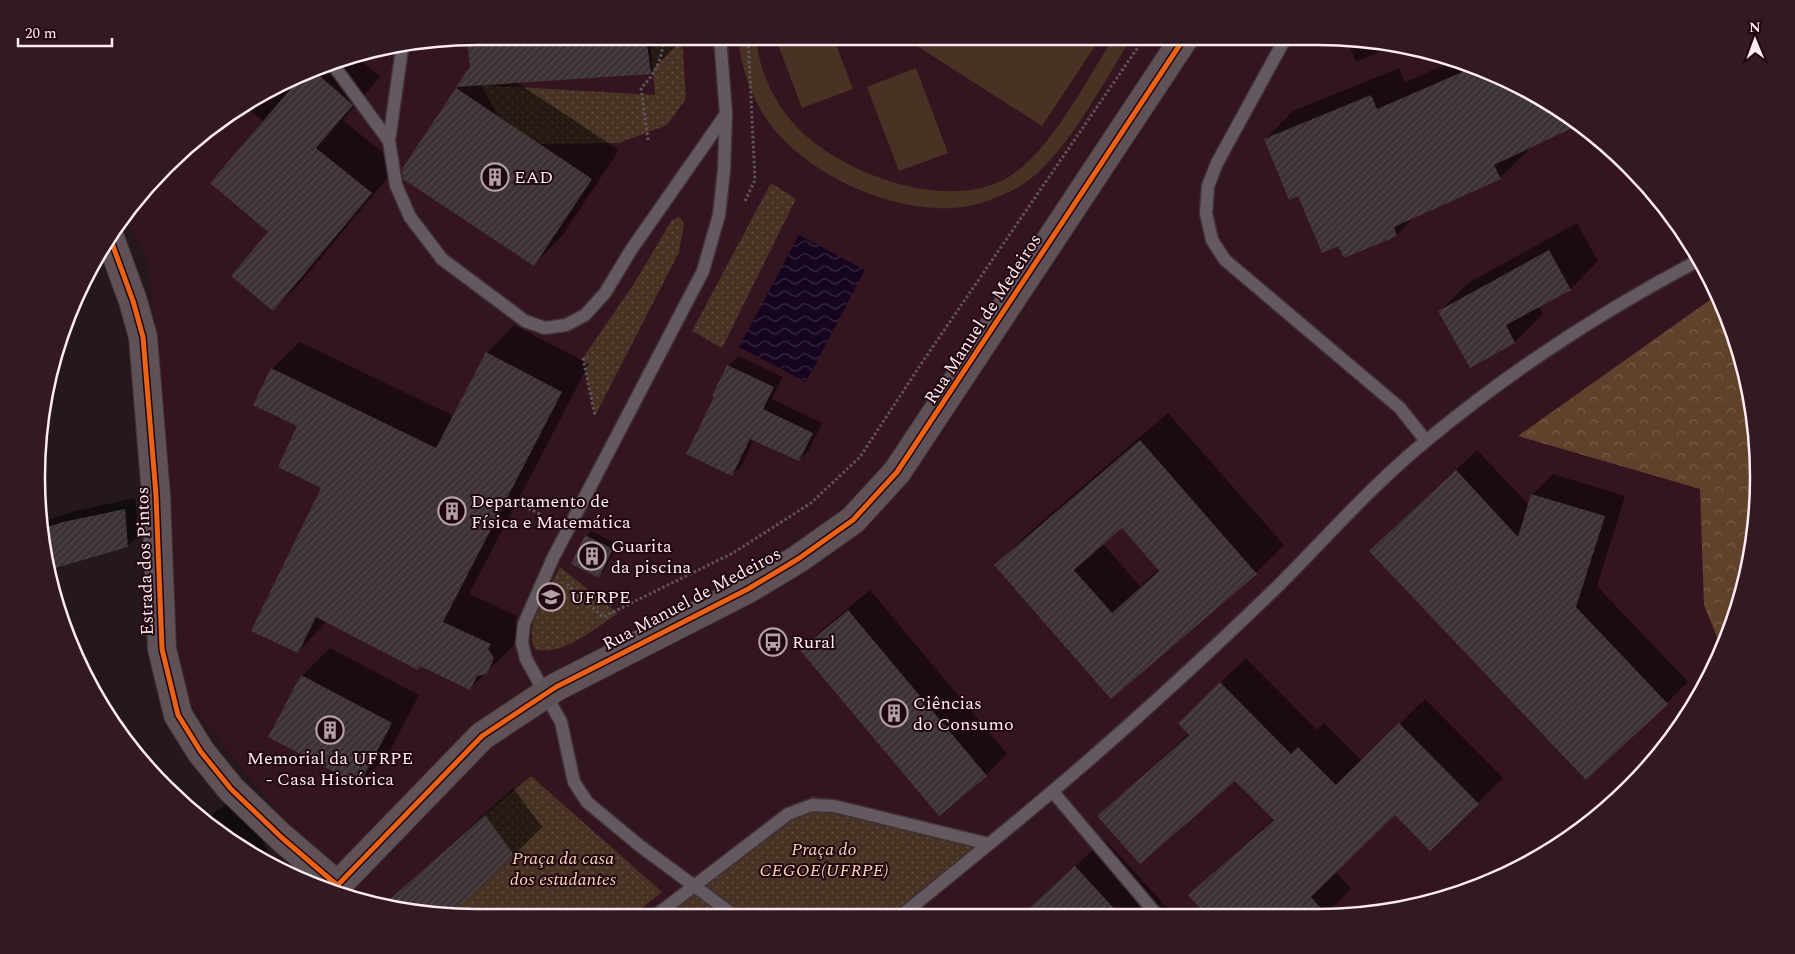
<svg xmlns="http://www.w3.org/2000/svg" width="1795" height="954" font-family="Spectral,serif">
  <defs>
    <pattern id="grass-dots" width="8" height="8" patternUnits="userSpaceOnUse" patternTransform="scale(1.25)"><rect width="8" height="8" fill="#473224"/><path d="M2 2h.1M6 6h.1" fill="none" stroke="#635044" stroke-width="1.8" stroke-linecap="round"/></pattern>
    <pattern id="forest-crowns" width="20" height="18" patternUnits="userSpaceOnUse" patternTransform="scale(1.25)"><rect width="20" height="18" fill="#60412b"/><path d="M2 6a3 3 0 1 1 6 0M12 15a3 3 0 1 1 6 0" fill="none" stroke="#785d4a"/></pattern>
    <pattern id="water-waves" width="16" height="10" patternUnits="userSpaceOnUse" patternTransform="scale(1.25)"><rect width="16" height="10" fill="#15051f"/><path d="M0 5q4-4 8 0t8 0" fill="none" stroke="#382a40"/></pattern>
    <pattern id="building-hatch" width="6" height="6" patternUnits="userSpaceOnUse" patternTransform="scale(1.25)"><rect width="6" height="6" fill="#3d3233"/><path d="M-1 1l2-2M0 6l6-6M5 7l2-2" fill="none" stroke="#504647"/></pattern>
  </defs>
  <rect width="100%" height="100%" fill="#25181c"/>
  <path fill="#34151f" d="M477,36L1347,37L1432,51L1513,82L1587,128L1650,187L1700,257L1735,336L1755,420L1758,506L1744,591L1713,672L1649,768L1563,843L1486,884L1376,914L448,917L363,903L332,891L337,885L188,702L173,612L164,433L149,262L125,217L208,128L335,60Z"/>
  <path fill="url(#grass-dots)" d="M650,36H682L686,99L667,125L619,143L540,144L499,117L481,85L655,95Z
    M771,183L796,199L722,348L692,331Z
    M680,217L684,225L679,252L595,416L583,358L635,282L672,220Z
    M560,567L618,613C597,627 560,658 535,649C523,624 549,590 560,567Z
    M531,776L662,892L632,916L447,917L515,856L485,815Z
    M812,796L988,848L906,915L662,916Z"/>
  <path fill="url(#forest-crowns)" d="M1717,295L1735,336L1755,420L1758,506L1744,591L1722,649L1704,605L1700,489L1518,436Z"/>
  <path fill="#473224" d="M738,37H756C759,74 778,111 806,136C853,177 949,211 1007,178C1051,152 1086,80 1114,37H1132C1104,81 1065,158 1022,185C1002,197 978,206 954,208C887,212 797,171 762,112C749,90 740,62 738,37Z
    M775,37H833L853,89L802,108Z
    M903,37H1101L1042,126Z
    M916,68L948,153L899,171L867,87Z"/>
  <path fill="url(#water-waves)" d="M799,235L865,270L806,382L739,347Z"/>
  <path fill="#0007" fill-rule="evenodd" d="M477,36H677L678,44L650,72L516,82L619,150L562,236L534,264L457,89L471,67L469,38Z
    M1346,37H1347L1395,45L1356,62Z
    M356,56L380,77L343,120L398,165L301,282L273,310L264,122L246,107L335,60Z
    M1456,60L1513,82L1578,122L1527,148L1528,150L1500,178L1414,217L1397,235L1344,257L1339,244L1265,139L1293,111L1399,68L1405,82Z
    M1577,223L1598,261L1571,289L1538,306L1543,314L1515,342L1471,366L1440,311L1468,283Z
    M514,325L589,364L469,594L517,616L515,621L521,630L514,645L470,688L326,622L298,652L323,488L299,426L272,369L300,342L454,416L487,353Z
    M738,356L783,377L772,399L822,423L809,450L799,460L754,439L742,465L732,475L716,396L728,366Z
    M1168,413L1284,545L1256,573L1111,697L996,565L1024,537ZM1122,526L1159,569L1140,586L1102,543Z
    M1477,450L1529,505L1532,495L1553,474L1625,496L1597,586L1688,682L1667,703L1392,530Z
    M135,498L139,535L128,546L52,568L41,522L75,511Z
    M591,531L618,544L604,571L598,576L586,536Z
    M870,590L1007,754L986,775L802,650L823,629Z
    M330,648L419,695L387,756L359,784L302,676Z
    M1246,658L1317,730L1324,723L1362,761L1425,699L1503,778L1430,849L1395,814L1336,872L1351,889L1326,914H1207L1190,895L1274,818L1235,780L1098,816L1189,733L1204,698Z
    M513,788L542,827L514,855L445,916L383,906Z
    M232,800L260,835L275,867L207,818Z
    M1104,839L1174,915H1033L1029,910Z"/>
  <path fill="url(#building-hatch)" fill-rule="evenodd" d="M477,36H646L651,74L456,87L470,67L467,38Z
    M1474,67L1513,82L1581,124L1494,165L1501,179L1394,227L1397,236L1344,258L1338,246L1322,253L1298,196L1289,200L1264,139L1371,95L1377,109Z
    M314,71L353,105L316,148L372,193L273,311L231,276L268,232L210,183L300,78Z
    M456,88L592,179L534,266L403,179L402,169Z
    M1549,250L1571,290L1506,325L1515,343L1470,368L1438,311Z
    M486,352L562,392L443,622L491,644L488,649L494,658L487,674L477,676L470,690L420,666L418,670L316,617L298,653L251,631L321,488L278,467L297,426L253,405L271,368L436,448Z
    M727,365L774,387L763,409L813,433L799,461L750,439L732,476L686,454L714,397L712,396Z
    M1140,440L1257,574L1111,699L994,565ZM1122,528L1159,571L1112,613L1074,570Z
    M1456,470L1518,537L1531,494L1605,516L1576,607L1668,704L1586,780L1369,551Z
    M125,509L128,547L52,569L42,529L63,522Z
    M585,535L613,549L599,578L571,564Z
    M848,610L987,776L939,816L800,650Z
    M301,675L392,723L359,785L268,737Z
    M1220,682L1291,754L1298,747L1336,785L1399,723L1479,804L1430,851L1395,815L1311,897L1326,914H1205L1188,895L1274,820L1235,781L1140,864L1097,816L1189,735L1178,723Z
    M485,815L515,856L447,917L382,906Z
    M1075,866L1120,915H1022Z"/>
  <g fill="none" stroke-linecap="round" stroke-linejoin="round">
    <g stroke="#3e3236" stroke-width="15">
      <path id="lane" d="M720,37L726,114L724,170L719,215L703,271L553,558L524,624L522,643L526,659L561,722L574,782L587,802L640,846L735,916
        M1286,37L1217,163L1208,186L1206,213L1212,240L1225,260L1400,408L1426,441
        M402,49L389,141L396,185L410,217L442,259L525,321L545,328L566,325L585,315L605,293L631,250L726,114
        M331,62L389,141
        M1053,792L1157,915
        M902,915L989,844
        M655,916L788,814L812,805L834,806L989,844C1089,763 1184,677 1277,587C1326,538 1372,485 1426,441C1510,371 1604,310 1701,259"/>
    </g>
    <g stroke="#3e3236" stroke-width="30">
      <path id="secondary" d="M109,235L133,301L143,337L156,495L162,649L178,715L201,752L231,789L281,837L337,885
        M332,891L482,736L556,687L748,589L798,559L853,520L897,472L1185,37"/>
    </g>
    <path stroke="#5f5459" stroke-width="3" stroke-dasharray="2.5 2.5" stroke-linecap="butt" d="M648,140L641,88C657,72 662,59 664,36
      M745,201L755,180L748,37
      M583,358L595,416
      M515,502L542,515
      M567,584L603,617L733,553L811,503L860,457L923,361L1145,37"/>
    <use href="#lane" stroke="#655961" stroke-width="12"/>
    <use href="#secondary" stroke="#5f5158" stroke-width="28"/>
    <g stroke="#210810" stroke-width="8">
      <path id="cycleway" d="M109,235L133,301L143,337L156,495L162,649L178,715L201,752L231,789L281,837L337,885
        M332,891L482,736L556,687L748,589L798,559L853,520L897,472L1185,37"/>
    </g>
    <use href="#cycleway" stroke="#ea6118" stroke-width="5"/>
  </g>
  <defs>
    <g id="building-ring" transform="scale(1.4375)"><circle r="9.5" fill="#210810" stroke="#b2a1a5" stroke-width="1.5"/><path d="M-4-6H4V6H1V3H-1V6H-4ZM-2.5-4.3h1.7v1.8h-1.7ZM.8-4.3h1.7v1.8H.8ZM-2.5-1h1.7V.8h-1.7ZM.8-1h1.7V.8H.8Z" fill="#b2a1a5"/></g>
    <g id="university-ring" transform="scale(1.4375)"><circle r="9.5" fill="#210810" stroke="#b2a1a5" stroke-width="1.5"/><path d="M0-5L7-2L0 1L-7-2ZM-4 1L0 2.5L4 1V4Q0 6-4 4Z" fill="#b2a1a5"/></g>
    <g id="bus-ring" transform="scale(1.4375)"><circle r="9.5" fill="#210810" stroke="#b2a1a5" stroke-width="1.5"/><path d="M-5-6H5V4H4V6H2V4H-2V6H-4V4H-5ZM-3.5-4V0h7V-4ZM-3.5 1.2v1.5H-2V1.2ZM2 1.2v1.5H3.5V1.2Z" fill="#b2a1a5"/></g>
  </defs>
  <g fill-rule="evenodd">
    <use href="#building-ring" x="495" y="177"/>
    <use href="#building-ring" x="452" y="511"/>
    <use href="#building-ring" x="592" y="556"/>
    <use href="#university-ring" x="551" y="597"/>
    <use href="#bus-ring" x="773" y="642"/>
    <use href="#building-ring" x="894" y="713"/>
    <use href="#building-ring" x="330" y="730"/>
  </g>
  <g text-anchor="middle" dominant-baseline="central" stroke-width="4" stroke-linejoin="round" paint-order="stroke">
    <g font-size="18" fill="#feebef" stroke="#210810" text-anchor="start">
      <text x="514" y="177">EAD</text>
      <text x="471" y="501">Departamento de<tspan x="471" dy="21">Física e Matemática</tspan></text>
      <text x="611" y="546">Guarita<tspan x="611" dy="21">da piscina</tspan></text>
      <text x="570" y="597">UFRPE</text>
      <text x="792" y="642">Rural</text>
      <text x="913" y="703">Ciências<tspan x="913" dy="21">do Consumo</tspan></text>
      <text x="330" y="758" text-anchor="middle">Memorial da UFRPE<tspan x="330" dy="21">- Casa Histórica</tspan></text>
    </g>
    <g font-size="18" fill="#feebef" stroke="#210810">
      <text transform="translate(983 319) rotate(-57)">Rua Manuel de Medeiros</text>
      <text transform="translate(145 561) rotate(-92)">Estrada dos Pintos</text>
      <text transform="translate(692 599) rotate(-28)">Rua Manuel de Medeiros</text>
    </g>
    <g font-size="18" font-style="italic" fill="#f8d3b9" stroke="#210810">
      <text x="824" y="849">Praça do<tspan x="824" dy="21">CEGOE(UFRPE)</tspan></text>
      <text x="563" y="858">Praça da casa<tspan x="563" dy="21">dos estudantes</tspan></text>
    </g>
  </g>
  <path d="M0 0H1795V954H0ZM477 45H1318A432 432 0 0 1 1750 477V477A432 432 0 0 1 1318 909H477A432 432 0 0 1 45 477V477A432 432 0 0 1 477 45Z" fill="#331a22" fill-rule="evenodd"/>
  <path fill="none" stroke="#feebef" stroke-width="2.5" d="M477 45H1318A432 432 0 0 1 1750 477V477A432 432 0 0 1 1318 909H477A432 432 0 0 1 45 477V477A432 432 0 0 1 477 45Z"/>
  <g transform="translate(1755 40) rotate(359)" stroke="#210810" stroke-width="4" paint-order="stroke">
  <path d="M0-4L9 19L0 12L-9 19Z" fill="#feebef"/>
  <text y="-8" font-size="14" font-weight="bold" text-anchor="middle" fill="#feebef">N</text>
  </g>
  <path d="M18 38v8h94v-8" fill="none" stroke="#feebef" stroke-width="2.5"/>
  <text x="25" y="38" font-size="15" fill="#feebef" stroke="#210810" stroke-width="4" paint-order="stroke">20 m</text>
</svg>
